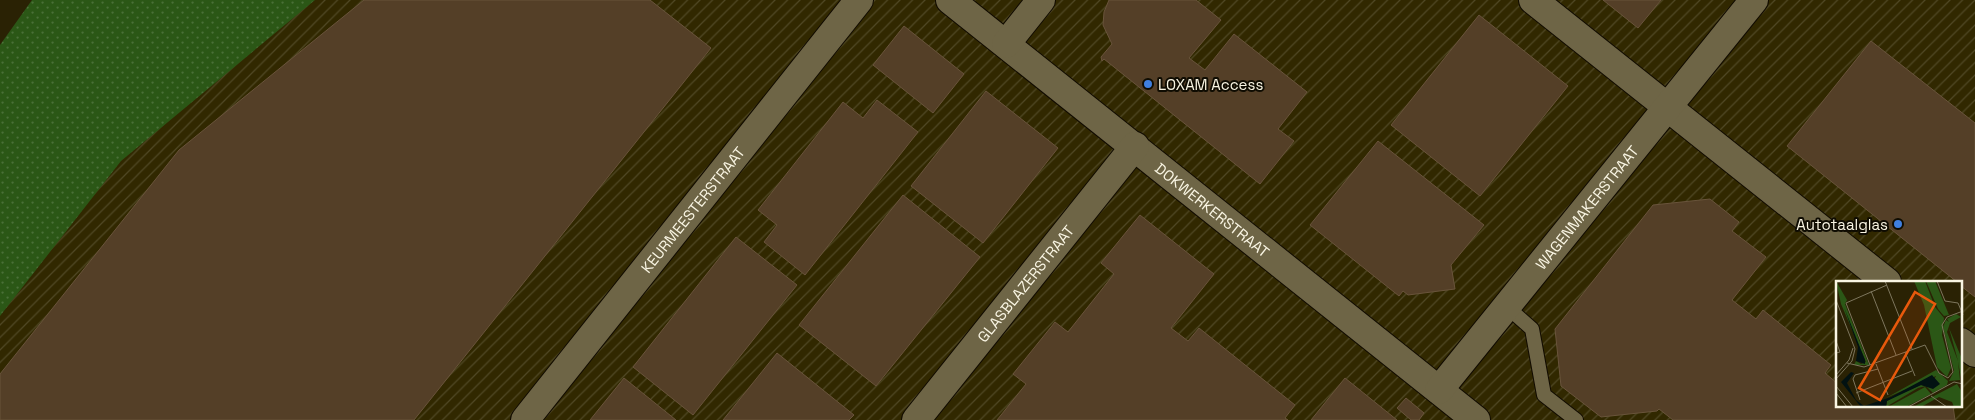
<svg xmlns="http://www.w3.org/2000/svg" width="1975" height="420" font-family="'Space Grotesk',sans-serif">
  <defs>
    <pattern id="industrial-furrows" width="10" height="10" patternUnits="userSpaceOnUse" patternTransform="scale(1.25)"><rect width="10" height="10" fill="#312800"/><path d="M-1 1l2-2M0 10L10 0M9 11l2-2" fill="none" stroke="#504825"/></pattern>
    <pattern id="grass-dots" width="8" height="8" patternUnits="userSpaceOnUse" patternTransform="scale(1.25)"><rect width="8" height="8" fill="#2b5716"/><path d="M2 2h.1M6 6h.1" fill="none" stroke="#4a7038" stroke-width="1.8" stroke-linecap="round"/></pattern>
  </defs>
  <rect width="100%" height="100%" fill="#2a2204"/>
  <path fill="url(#industrial-furrows)" fill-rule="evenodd" d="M134,0H1975V420H0V169ZM1838,282H1961V406H1838Z"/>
  <path fill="url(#grass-dots)" d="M32,0H315L121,161L0,316V45Z"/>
  <path fill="#543f27" stroke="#69543b" d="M364,0H650L711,48L414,420H0V374L179,150Z
    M1196,0L1221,20L1189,58L1205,70L1234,34L1307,92L1278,129L1294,141L1260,184L1104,59L1102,61L1101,57L1112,44L1103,25L1104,12L1109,0Z
    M1603,0H1661L1638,28Z
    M1479,15L1568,86L1480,196L1391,125Z
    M904,26L964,74L933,113L873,65Z
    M1871,41L1975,123V297L1961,286V282H1957L1787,146Z
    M986,91L1058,148L983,243L911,186Z
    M877,100L918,132L805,275L764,242L777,225L758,210L843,102L863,118Z
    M1378,141L1484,225L1451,265L1455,289L1408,295L1403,291L1399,296L1310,225Z
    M903,195L980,257L876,386L799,325Z
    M1710,199L1739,222L1732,231L1766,257L1732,300L1756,319L1763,310L1831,365L1825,373L1838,384V406H1953L1955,420H1673L1659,409L1657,411L1601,417L1561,386L1555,329L1653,205Z
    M1140,215L1214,274L1171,328L1188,341L1199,328L1295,405L1285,418L1288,420H997L1026,384L1013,374L1055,322L1068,332L1114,274L1101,263Z
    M736,237L797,285L693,415L633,367Z
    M777,353L854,415L849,420H723Z
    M624,378L676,420H590Z
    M1345,378L1397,420H1311Z
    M1406,398L1424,413L1419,420H1411L1397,408Z"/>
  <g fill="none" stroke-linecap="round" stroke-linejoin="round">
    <g stroke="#110b00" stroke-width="16">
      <path id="service" d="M1506,306L1532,329L1544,395L1576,420"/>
    </g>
    <g stroke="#110b00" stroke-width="30">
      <g id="minor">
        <path id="s1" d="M950,0L1476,420"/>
        <path d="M1533,0L1887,282"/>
        <path d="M1006,44L1041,0"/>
        <path d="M1961,342L1975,353"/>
        <path id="s2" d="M1439,390L1754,0"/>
        <path id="s3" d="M525,420L859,0"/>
        <path id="s4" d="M916,420L1135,146"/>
      </g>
    </g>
    <use href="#service" stroke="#6e6546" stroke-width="14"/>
    <use href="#minor" stroke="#6e6546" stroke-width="28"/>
  </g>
  <g fill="#3f7fe0" stroke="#0f0c02" stroke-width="2">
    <circle cx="1148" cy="84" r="5"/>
    <circle cx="1898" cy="224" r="5"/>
  </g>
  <g text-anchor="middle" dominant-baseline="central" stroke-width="4" stroke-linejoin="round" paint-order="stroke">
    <g font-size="15" fill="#f9f5e3" stroke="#0f0c02" text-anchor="start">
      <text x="1158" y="84">LOXAM Access</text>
      <text x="1888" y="224" text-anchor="end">Autotaalglas</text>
    </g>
    <g font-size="15" fill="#f9f5e3" stroke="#0f0c02">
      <text stroke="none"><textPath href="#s2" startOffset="235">WAGENMAKERSTRAAT</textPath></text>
      <text stroke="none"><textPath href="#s1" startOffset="336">DOKWERKERSTRAAT</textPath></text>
      <text stroke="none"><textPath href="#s3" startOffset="269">KEURMEESTERSTRAAT</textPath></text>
      <text stroke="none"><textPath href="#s4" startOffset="175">GLASBLAZERSTRAAT</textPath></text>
    </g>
  </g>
  <g transform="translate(1836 281)">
    <rect width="126" height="126" fill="#2a2204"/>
    <path d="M0,0L11,19L9,23L33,84H18L20,80L25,83L30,81L5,23ZM78,0H89L99,26L108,37L106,54L115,87L111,96L101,86L88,24ZM90,0H99L113,34L108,35L102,28ZM120,33L125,36L114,42L111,51L122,80L113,47L126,78V102L122,81L124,99L113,100L118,90L107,46L110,39L113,41L111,38ZM100,89L112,100L111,104L97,112L90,105L82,107L50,126L51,120L62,114L85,104L94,106L100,95L50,117Z" fill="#2b5716"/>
    <path d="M89,106L95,113L70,126L54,125Z" fill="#2b5716"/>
    <path d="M121,103L126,111V126H118L116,121L103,116L85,126H77Z" fill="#2b5716"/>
    <path d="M8,26L29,79V83L20,80L22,66ZM15,91L18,92L11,102L20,119L28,125L55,116L96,94L104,103L97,108L85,104L51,120L50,126H25L5,101Z" fill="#021212"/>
    <path fill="none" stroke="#7d765d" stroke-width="1" d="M49,0L76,68M101,0L109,20L122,22L127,34M35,10L60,74M0,19L19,68L16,80L0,98M0,60L4,71L0,72M69,71L79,95M11,82L28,86L89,64L103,92L112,97M40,83L52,114M34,84L10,22L51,4M0,94L13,79L17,67M112,97L117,91L106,44L111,36L127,30M0,105L17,126M0,112L11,126M20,112L76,90M95,115L111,126M24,119L17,98L19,94L42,88M72,126L118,101L127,103"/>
    <path fill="#e8590c" fill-opacity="0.15" stroke="#e8590c" stroke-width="2.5" d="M79,11L99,23L44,119L23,107Z"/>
    <rect width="126" height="126" fill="none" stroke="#f9f5e3" stroke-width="2.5"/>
  </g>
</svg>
